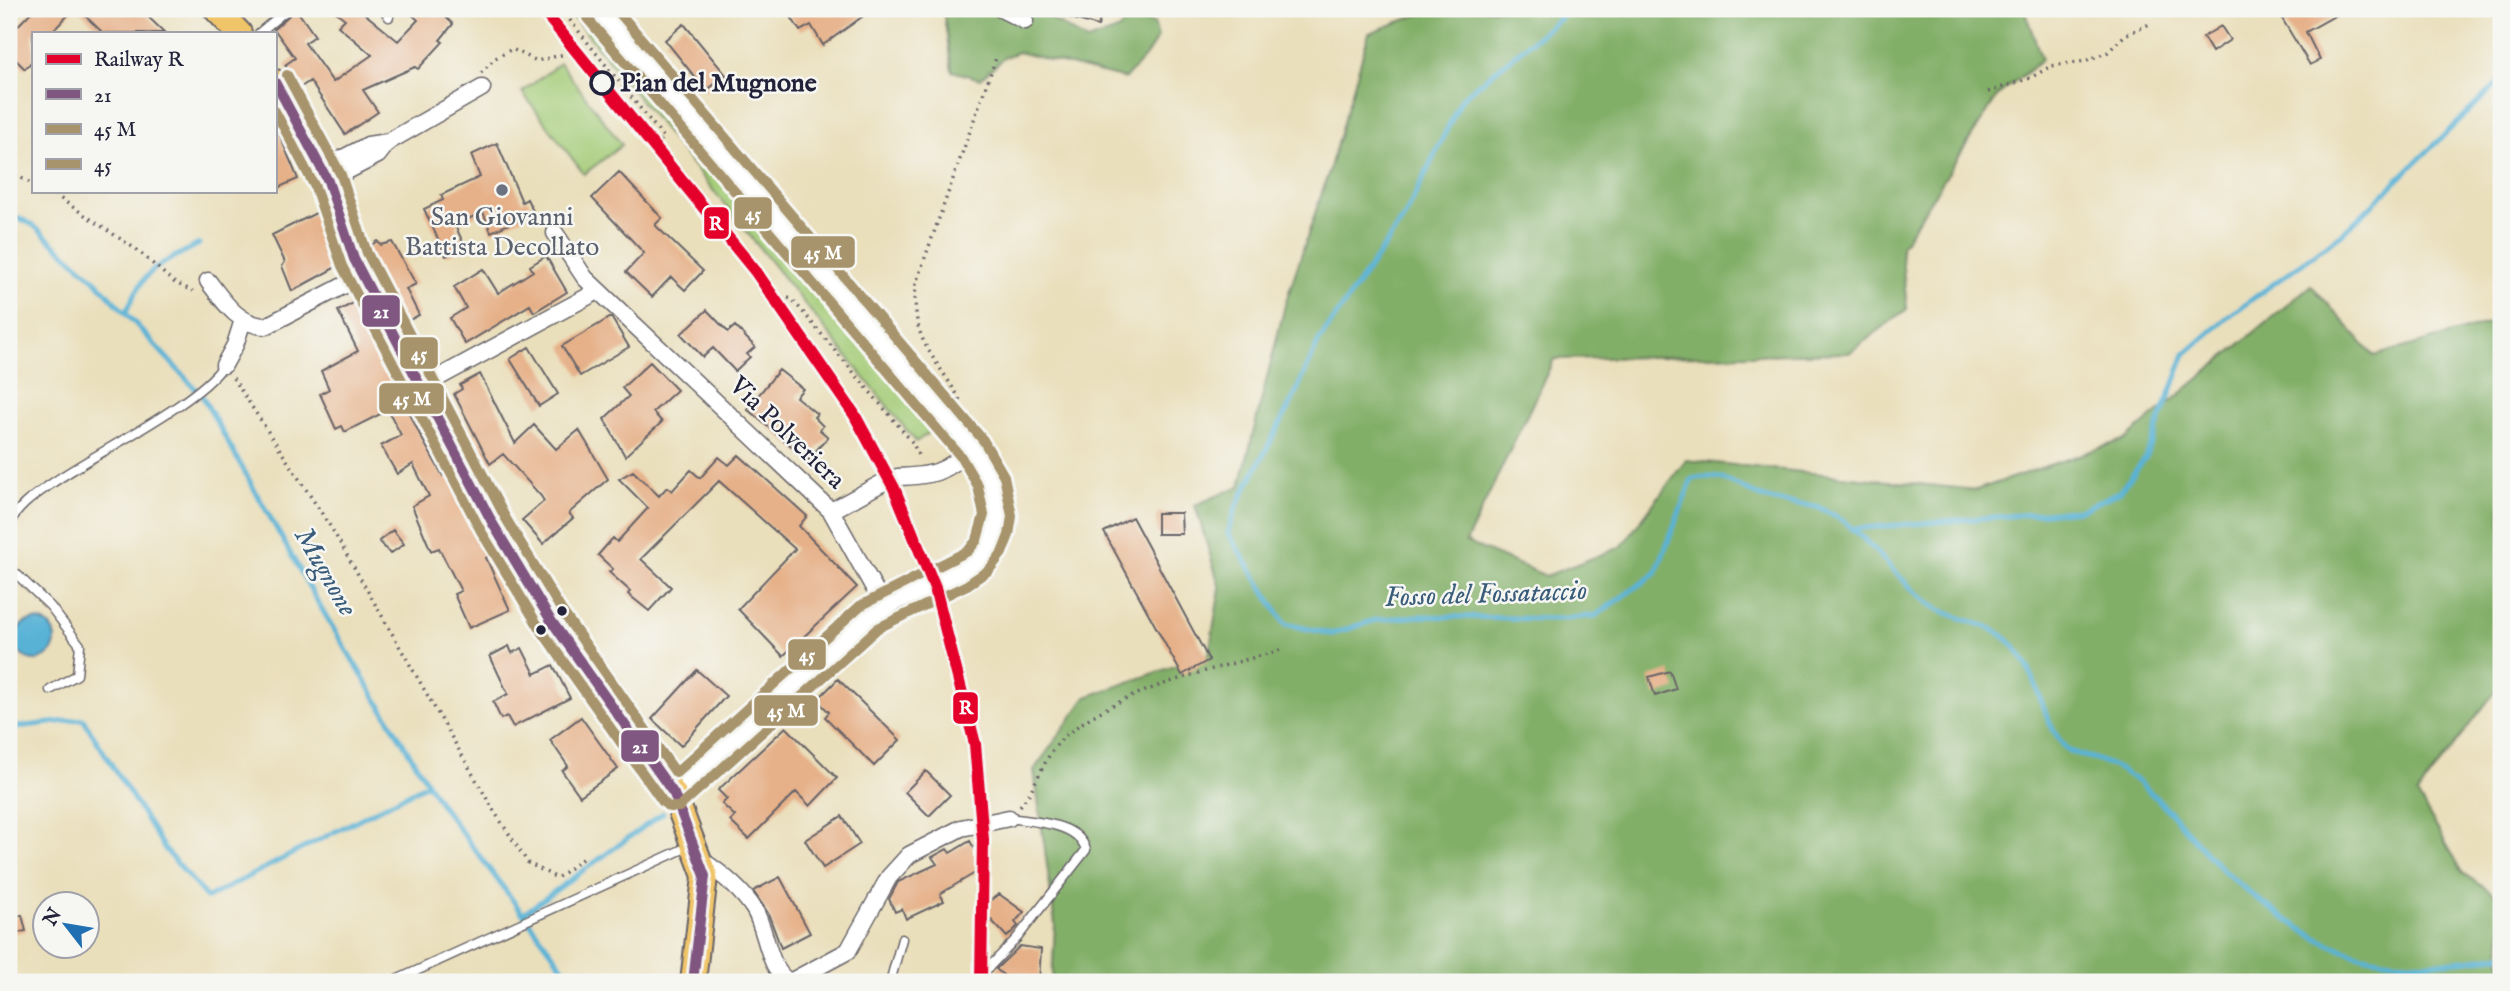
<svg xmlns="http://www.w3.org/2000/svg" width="2510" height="991" font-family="'IM FELL English',serif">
  <rect width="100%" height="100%" fill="#f6f6f2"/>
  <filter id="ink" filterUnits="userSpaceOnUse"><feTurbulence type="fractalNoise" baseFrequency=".0143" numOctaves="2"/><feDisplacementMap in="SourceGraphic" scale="14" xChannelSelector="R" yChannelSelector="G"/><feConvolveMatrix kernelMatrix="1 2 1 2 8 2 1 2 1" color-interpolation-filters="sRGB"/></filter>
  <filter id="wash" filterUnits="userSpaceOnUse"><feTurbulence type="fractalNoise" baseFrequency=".00686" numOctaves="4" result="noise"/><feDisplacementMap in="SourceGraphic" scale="28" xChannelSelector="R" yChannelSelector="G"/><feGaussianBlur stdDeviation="1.57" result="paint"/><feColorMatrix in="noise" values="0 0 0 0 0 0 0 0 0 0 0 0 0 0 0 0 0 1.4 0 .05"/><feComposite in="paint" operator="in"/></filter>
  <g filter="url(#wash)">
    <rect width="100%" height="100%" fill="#eadfbb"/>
    <path fill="#a3cb76" stroke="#627658" stroke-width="2" d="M567,9H581L594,21L601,22L938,426L916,442Z
      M560,63L622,145L584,174L522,92Z"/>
    <path fill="#82af67" stroke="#526851" stroke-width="2" d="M943,9H1047L1046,15L1087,41L1118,30L1129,19L1154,23L1158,37L1146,56L1125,79L1018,52L1005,57L980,79L952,71Z
      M1433,9H2024L2042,60L1998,95L1901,247L1907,309L1849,353L1554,359L1466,542L1546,576L1621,547L1686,460L1976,490L2126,439L2311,285L2374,356L2501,320V684L2417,794L2464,874L2501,898V975L2493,982H1052L1055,924L1034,770L1086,697L1209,654L1220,588L1195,505L1240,486L1286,301L1329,171L1369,33Z"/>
    <path fill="#58b2d6" stroke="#3d6a88" stroke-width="2" d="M15 640a20 20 0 1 1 40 0a20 20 0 1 1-40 0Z"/>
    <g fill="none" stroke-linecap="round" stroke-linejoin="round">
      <path stroke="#58b2d6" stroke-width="5" d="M1571,9L1462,98L1405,216L1319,341L1293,399L1236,507L1228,533L1285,624L1332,634L1375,620L1419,616L1556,619L1595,616L1656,573L1692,479C1729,470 1739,492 1771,500C1788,505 1805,502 1822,509C1862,525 1897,582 1933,606C1958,622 1988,621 2009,641C2040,671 2039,719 2066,748C2074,755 2086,756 2095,759C2113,765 2131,775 2145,788C2171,809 2190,837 2214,861C2243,891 2300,933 2339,948C2387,968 2452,964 2501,955
        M9,213L33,225L95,280L202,396L321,608L439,802L574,982
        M126,312C147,265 155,268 199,244
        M1851,529L2081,510L2119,492L2146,457L2185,354L2229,316L2342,234L2501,80
        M9,728L83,719L164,848L207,898L427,784
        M523,914L663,813"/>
    </g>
    <g id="blocks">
      <path fill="#e6b189" d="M34,9H74L51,33H33V60L25,69L9,53V35Z
        M78,9H140L165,33H103Z
        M296,9L315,36L305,43L333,82L372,55L338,26L345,19L332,9H359L398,41L418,20L406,9H437L453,24L440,40L443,42L418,69L415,67L363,90L378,112L345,134L310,81L301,87L285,65L295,58L274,29Z
        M786,9H873L823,45L811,25L800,31Z
        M1055,9H1103L1098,26L1054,13Z
        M2296,9H2347L2306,32L2320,60L2310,65L2281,17Z
        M684,24L726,75L706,91L665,40Z
        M2221,26L2230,40L2212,52L2203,37Z
        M275,124L298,179L275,189Z
        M497,143L522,202L527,199L534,213L491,232L483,212L455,225L465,247L446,256L424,209L443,200L441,195L480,177L471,155Z
        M619,172L662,218L655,225L703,271L685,290L671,277L652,297L626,272L644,253L592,198Z
        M320,211L340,265L292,291L282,266L285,262L272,235Z
        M377,241L381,245L392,242L416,284L406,289L419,315L404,323L366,249Z
        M546,256L567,292L534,312L530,305L465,344L450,318L466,308L454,287L483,269L498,293L533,271L530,266Z
        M359,300L412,402L406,405L420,435L443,476L450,473L493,554L486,558L510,610L469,628L454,594L461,591L439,548L431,551L412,506L429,496L413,464L397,474L381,446L401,435L388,410L345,432L342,426L336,429L320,394L329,389L321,371L358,351L338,311Z
        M707,310L728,332L735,326L755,347L747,354L750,357L735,371L713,348L703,357L681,334Z
        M611,317L629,347L580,376L562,346Z
        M529,347L558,394L539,406L510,359Z
        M650,362L677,390L653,412L662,422L625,456L604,419L629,396L622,388Z
        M779,370L803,389L796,397L817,414L814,417L823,426L820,430L828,437L808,460L747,409Z
        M480,374L515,443L534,425L556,449L579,430L608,479L569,513L573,518L543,544L522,520L544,501L541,496L503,454L490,464L454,394L462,389L460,385Z
        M739,455L807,516L799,526L857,587L783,656L738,609L795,549L719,481L641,559L671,587L649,611L628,594L630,591L609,572L613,569L598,555L613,538L617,542L648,508L619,479L633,471L659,496L667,487L672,491L691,470L700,478L719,457L729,465Z
        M1157,513H1181L1182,534H1157Z
        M1132,517L1209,660L1182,675L1104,532Z
        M393,530L404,544L390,554L379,541Z
        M509,646L512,653L522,648L535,674L553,665L570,698L513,727L507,716L501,719L493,702L508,694L490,656Z
        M697,670L726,696L681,746L652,719Z
        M1670,671L1676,689L1655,696L1649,677Z
        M838,679L900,740L874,766L825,717L829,712L817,700Z
        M581,717L618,769L580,796L562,771L568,766L550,740Z
        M786,727L837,778L810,806L796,792L749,839L730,821L735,816L722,804L727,799L718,790Z
        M926,771L950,795L929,816L905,792Z
        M842,816L860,844L823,868L805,840Z
        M970,841L985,867L940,894L944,901L906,919L902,909L895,912L889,899L898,882L937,864L932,857L947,849L950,853Z
        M780,877L810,933L781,948L768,913L753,891Z
        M999,894L1024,912L1015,922L1018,926L1007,937L980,908Z
        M22,915L26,931L9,934V918Z
        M1020,946L1041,949L1039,982H1011L996,969Z"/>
    </g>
  </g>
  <g filter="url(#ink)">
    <use href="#blocks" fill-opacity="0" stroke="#686468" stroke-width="2"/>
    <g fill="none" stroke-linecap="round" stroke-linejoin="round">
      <g stroke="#686468" stroke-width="11">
        <path id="service" d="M383,9L389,17
          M259,33L288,9
          M9,524C19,505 34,496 51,484C96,452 195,406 224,365
          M9,567L50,606L80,645L77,675L50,690
          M392,982L692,845
          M893,982L892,975L902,939
          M975,982L1017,938L1086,850C1078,822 1033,822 1009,818"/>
      </g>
      <g stroke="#686468" stroke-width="19">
        <path id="minor" d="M1001,9L1025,21
          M322,169L368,145L388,142
          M328,181L378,155L388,142L482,88
          M555,233L585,278L831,511L884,606
          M208,281C223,301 239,326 266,326L362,276
          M224,365L235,345L243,320
          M421,387L598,291
          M897,477C933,476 944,473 972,449
          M831,511L882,483
          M701,860C721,873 741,889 754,909C767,930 768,972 790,982L848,951L889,877L909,855L961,828L1009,818"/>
      </g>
      <g stroke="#686468" stroke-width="23">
        <path id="tertiary" d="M598,9L984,464C1012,513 997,560 944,580
          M674,794L869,617L895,600L926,587"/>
      </g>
      <g stroke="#686468" stroke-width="28">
        <path id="primary" d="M216,9L239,33
          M275,82L328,181L354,259L493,524L550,619L674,794L705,876L693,982"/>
      </g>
      <path stroke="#686468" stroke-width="3.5" stroke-dasharray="2 5" stroke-linecap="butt" d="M561,9L664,138L660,141
        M481,73L494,59L512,49L537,61L565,54
        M1988,92L2030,78L2051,66L2085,61L2108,52L2125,35L2152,23
        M9,172L33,184
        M49,191L137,250L175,283L193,291
        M788,298L792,299L913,443L919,458
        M233,378L332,529L494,811L528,863L557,878L586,856
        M961,407L959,398C932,351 911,342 916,283L996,58
        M1020,806C1037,787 1043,757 1063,738C1117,689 1210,671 1280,650"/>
      <use href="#service" stroke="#fff" stroke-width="8"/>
      <use href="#minor" stroke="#fff" stroke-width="16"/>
      <use href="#tertiary" stroke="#fff" stroke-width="19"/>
      <use href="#primary" stroke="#f0c469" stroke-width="24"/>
      <g stroke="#f6f6f2" stroke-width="16">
        <path id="bus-1" d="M275,82L328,181L354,259L493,524L550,619L674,794L705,876L693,982"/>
      </g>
      <g stroke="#f6f6f2" stroke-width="16">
        <path id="bus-2" d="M275,111L315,187L342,266L481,531L539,627L663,802L669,807H679L878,628L967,585L989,570L1002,553L1009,535L1012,516L1004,476L983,440L616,9"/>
      </g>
      <g stroke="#f6f6f2" stroke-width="16">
        <path id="bus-3" d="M287,75L341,175L367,253L505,517L562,611L676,773L860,606L968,551L977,540L984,515L978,486L961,457L587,18"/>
      </g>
      <use href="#bus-1" stroke="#805781" stroke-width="10"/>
      <use href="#bus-2" stroke="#a7946c" stroke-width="10"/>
      <use href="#bus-3" stroke="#a7946c" stroke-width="10"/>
      <g stroke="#f6f6f2" stroke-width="18">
        <path id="rail-1" d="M542,9L756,272L854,414L894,488L935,588L975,744L983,840L981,982"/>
      </g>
      <use href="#rail-1" stroke="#e4002b" stroke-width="12"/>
    </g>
  </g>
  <circle fill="#f6f6f2" stroke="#22223b" stroke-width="3.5" cx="602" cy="83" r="11"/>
  <circle fill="#6b7280" stroke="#f6f6f2" stroke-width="2.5" cx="502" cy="190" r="7"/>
  <g fill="#22223b" stroke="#f6f6f2" stroke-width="2.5">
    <circle cx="562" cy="611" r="6"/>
    <circle cx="541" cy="630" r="6"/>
  </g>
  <g text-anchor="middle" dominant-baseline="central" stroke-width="5" stroke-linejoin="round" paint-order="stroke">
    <g font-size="26" font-weight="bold" fill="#22223b" stroke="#f6f6f2" text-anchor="start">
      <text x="620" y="83">Pian del Mugnone</text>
    </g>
    <g font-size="26" fill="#5b616d" stroke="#f6f6f2">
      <text x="502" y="217">San Giovanni<tspan x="502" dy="30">Battista Decollato</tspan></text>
    </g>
    <g font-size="26" fill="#22223b" stroke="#f6f6f2">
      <text transform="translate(787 433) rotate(44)">Via Polveriera</text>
    </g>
    <g font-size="28" font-style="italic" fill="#385c79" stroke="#f6f6f2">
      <text transform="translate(325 572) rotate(60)">Mugnone</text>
      <text transform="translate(1486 595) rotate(-2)">Fosso del Fossataccio</text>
    </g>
  </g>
  <g stroke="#f6f6f2" stroke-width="2.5">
    <rect x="733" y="196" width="40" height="34" rx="7" fill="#a7946c"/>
    <rect x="703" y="206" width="27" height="34" rx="7" fill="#e4002b"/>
    <rect x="790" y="235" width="66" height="34" rx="7" fill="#a7946c"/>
    <rect x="361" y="294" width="40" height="34" rx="7" fill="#805781"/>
    <rect x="399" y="336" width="40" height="34" rx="7" fill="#a7946c"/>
    <rect x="378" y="382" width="67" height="33" rx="7" fill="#a7946c"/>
    <rect x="787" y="638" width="40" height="33" rx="7" fill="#a7946c"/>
    <rect x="952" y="691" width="27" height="34" rx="7" fill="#e4002b"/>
    <rect x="753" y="694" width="66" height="33" rx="7" fill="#a7946c"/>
    <rect x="620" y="729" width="40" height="34" rx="7" fill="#805781"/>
  </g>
  <g font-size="19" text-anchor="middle" font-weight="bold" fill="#fff">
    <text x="753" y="220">45</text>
    <text x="716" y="230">R</text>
    <text x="823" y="259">45 M</text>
    <text x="381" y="318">21</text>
    <text x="419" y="360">45</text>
    <text x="412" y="405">45 M</text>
    <text x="807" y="661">45</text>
    <text x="966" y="714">R</text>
    <text x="786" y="717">45 M</text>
    <text x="640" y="753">21</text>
  </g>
  <rect width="2510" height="991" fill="none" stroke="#f6f6f2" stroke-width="35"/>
  <rect x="32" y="32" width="245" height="161" fill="#f6f6f2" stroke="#a1a1a9" stroke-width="2"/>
  <rect x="46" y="54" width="35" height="10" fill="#e4002b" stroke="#a1a1a9" stroke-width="2"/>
  <text x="94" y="66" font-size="21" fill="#22223b">Railway R</text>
  <rect x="46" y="89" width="35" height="10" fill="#805781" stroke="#a1a1a9" stroke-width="2"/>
  <text x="94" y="102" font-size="21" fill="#22223b">21</text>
  <rect x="46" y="124" width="35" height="10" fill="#a7946c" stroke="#a1a1a9" stroke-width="2"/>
  <text x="94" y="136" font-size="21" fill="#22223b">45 M</text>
  <rect x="46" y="159" width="35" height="10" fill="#a7946c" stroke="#a1a1a9" stroke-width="2"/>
  <text x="94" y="172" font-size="21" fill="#22223b">45</text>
  <g transform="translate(66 925) rotate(301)"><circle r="33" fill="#f6f6f2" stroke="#a1a1a9" stroke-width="2"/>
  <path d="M0-5L12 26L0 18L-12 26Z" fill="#1f6fb2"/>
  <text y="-10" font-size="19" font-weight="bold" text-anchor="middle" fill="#22223b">N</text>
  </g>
</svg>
